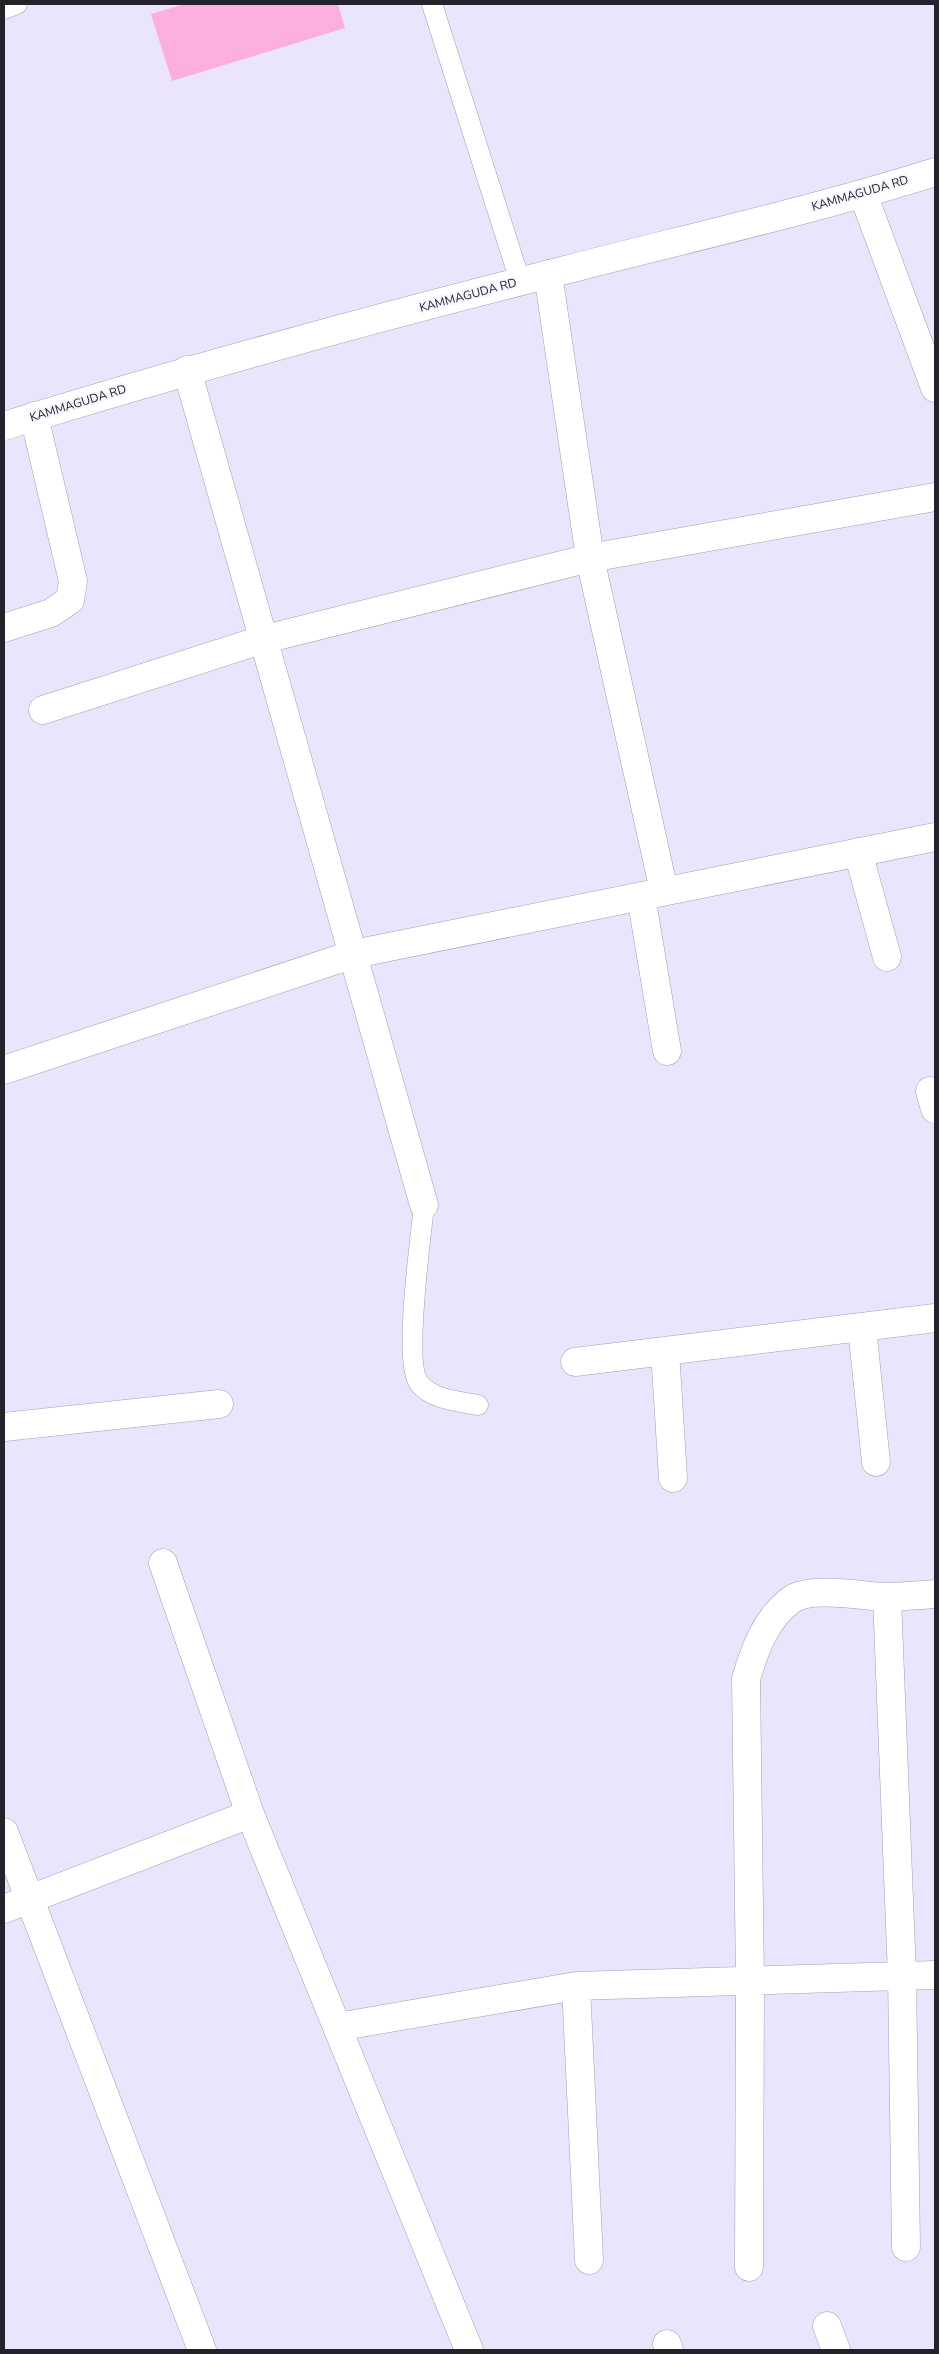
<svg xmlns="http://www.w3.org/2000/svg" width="939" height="2354" font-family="'Nunito Sans',sans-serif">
  <rect width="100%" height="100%" fill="#eae5fc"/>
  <path fill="#fcaedc" d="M185,4H338L345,28L172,81L151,14Z"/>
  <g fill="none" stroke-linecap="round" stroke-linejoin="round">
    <g stroke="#a39eb3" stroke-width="21">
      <path id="lane" d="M432,4L520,281
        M4,9L17,4
        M424,1205C421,1236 403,1363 419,1383C432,1400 458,1401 478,1405"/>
    </g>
    <g stroke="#a39eb3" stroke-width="29">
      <path id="street" d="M863,194L935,388
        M548,274L590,558L664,891
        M187,370L424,1205
        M4,628L51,613L70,600L73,581L34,416
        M43,710L261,640L590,558L935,497
        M858,852L887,957
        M641,896L667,1051
        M4,1070L354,954L935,837
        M930,1091L935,1109
        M862,1328L876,1462
        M665,1351L673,1478
        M575,1362L935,1318
        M4,1427L219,1404
        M163,1563L250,1814L469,2350
        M887,1597L902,1975L906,2247
        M4,1832L202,2350
        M4,1909L250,1814
        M576,1986L589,2260
        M337,2027L576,1986L935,1975
        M749,2267L750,1981L746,1679C754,1651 766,1618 791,1600C810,1586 862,1596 885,1597C902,1597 919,1595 935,1594
        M827,2326L836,2350
        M667,2344L669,2350"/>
    </g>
    <g stroke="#a39eb3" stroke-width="29">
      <path id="secondary" d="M4,426C183,371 364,321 546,275C676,241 807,212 935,172"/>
    </g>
    <use href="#lane" stroke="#fff" stroke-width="20"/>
    <use href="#street" stroke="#fff" stroke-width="28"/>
    <use href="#secondary" stroke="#fff" stroke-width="28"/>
  </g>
  <g text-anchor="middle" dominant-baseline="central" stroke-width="4" stroke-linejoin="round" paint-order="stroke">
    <g font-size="12" fill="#24222a" stroke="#f6f4fe">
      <text transform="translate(860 193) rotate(-16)">KAMMAGUDA RD</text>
      <text transform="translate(468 295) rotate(-15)">KAMMAGUDA RD</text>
      <text transform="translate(78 403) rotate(-17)">KAMMAGUDA RD</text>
    </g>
  </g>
  <rect width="939" height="2354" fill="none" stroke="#24222a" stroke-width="10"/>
</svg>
